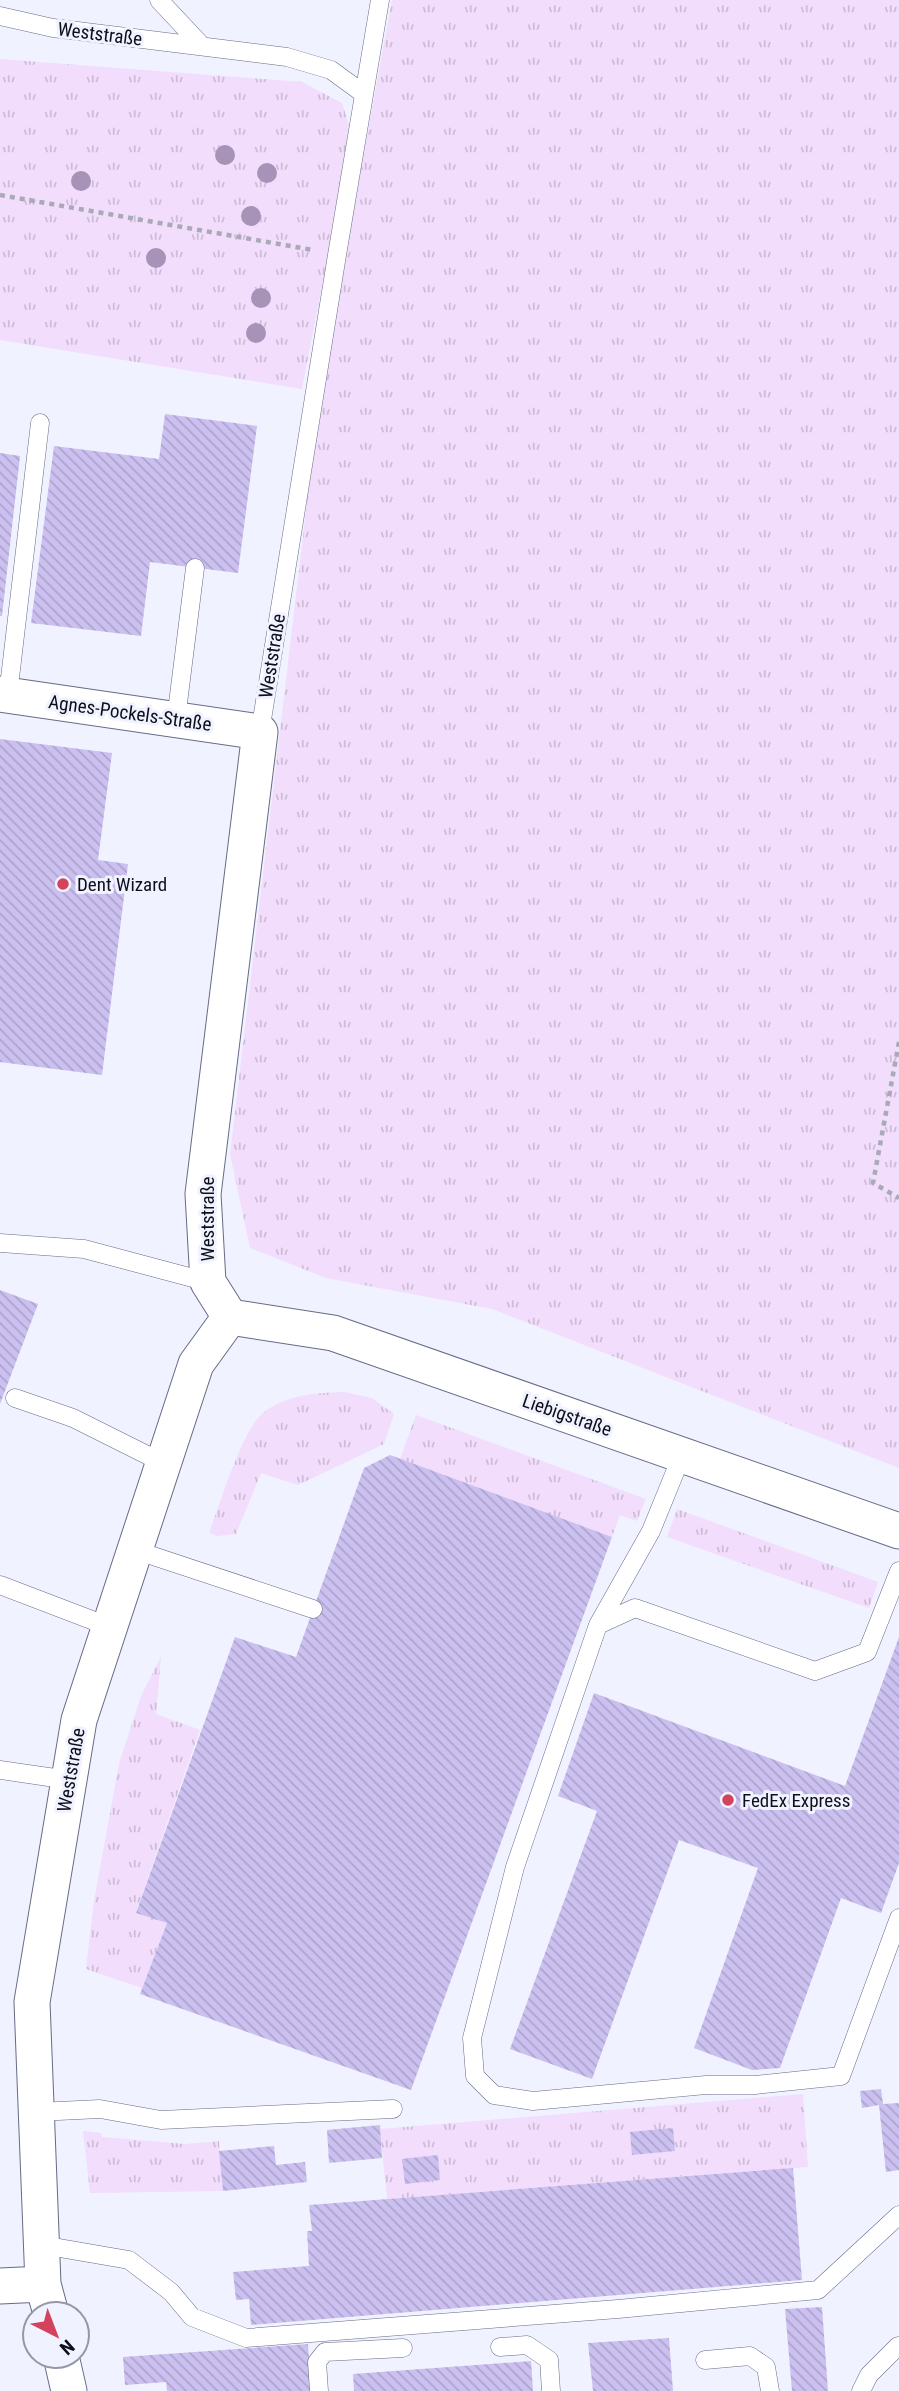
<svg xmlns="http://www.w3.org/2000/svg" width="899" height="2391" font-family="'Roboto Condensed',sans-serif">
  <defs>
    <pattern id="grass-tufts" width="24" height="20" patternUnits="userSpaceOnUse" patternTransform="scale(1.75)"><rect width="24" height="20" fill="#f2ddfc"/><path d="M3 7l-1-3M5 7V3M7 7l1-3M15 17l-1-3M17 17v-4M19 17l1-3" fill="none" stroke="#cebcd7"/></pattern>
    <pattern id="building-back-hatch" width="6" height="6" patternUnits="userSpaceOnUse" patternTransform="scale(1.75)"><rect width="6" height="6" fill="#cbc0f0"/><path d="M-1 5l2 2M0 0l6 6M5-1l2 2" fill="none" stroke="#ada4cd"/></pattern>
  </defs>
  <rect width="100%" height="100%" fill="#f0f2ff"/>
  <path fill="url(#grass-tufts)" d="M392,0H899V1468L492,1309L326,1278L250,1248L230,1154L320,392Z
    M0,59L302,82L342,103L349,125L333,229L302,389L0,340Z
    M344,1392L372,1398L394,1414L384,1444L298,1485L261,1473L236,1534L217,1536L209,1533C220,1504 239,1440 258,1418C279,1395 315,1393 344,1392Z
    M416,1415L646,1499L637,1521L620,1515L612,1537L400,1459Z
    M677,1509L878,1582L869,1608L667,1537Z
    M161,1657L156,1714L200,1730L136,1912L167,1923L142,1988L86,1969L94,1901L119,1764L141,1696Z
    M803,2094L808,2167L387,2199L380,2129Z
    M83,2131L101,2133L102,2137L185,2144L219,2141L223,2191L90,2193Z"/>
  <path fill="url(#building-back-hatch)" d="M165,414L257,426L238,573L150,562L141,636L31,623L54,446L159,459Z
    M0,453L20,456L2,616H0Z
    M0,739L112,753L98,860L128,864L102,1075L0,1062Z
    M0,1290L38,1304L0,1404Z
    M390,1455L612,1537L411,2090L140,1994L167,1923L136,1913L235,1637L296,1657L364,1468Z
    M899,1637V1863L881,1913L841,1898L780,2068L752,2070L694,2048L758,1868L679,1840L592,2079L510,2049L597,1811L558,1796L594,1693L845,1786Z
    M881,2089L883,2104L899,2103V2170L886,2172L879,2105L862,2108L860,2091Z
    M380,2125L382,2158L329,2163L327,2130Z
    M673,2128L675,2151L632,2155L630,2132Z
    M274,2146L276,2165L305,2162L307,2182L223,2191L219,2151Z
    M438,2155L440,2180L405,2184L402,2159Z
    M793,2168L802,2280L251,2325L249,2299L236,2300L233,2272L309,2266L307,2231H312L309,2205Z
    M822,2307L828,2391H792L785,2309Z
    M669,2338L673,2391H593L588,2343Z
    M308,2344L311,2391H167L166,2382L125,2385L123,2357Z
    M531,2361L533,2391H354L353,2374Z"/>
  <g fill="none" stroke-linecap="round" stroke-linejoin="round">
    <g stroke="#666b85" stroke-width="19">
      <path id="lane" d="M159,0L202,46
        M0,16L53,28L287,57L331,70L364,94
        M8,695L40,423
        M176,719L195,568
        M260,732L337,255L380,0
        M0,1243L84,1249L208,1282
        M15,1398L73,1418L163,1463
        M682,1455L651,1531L598,1625L515,1867L472,2038L475,2076L494,2095L533,2101L706,2085H755L841,2076L899,1918
        M135,1550L313,1609
        M0,1585L110,1627
        M598,1625L635,1608L815,1671L867,1652L899,1571
        M0,1770L69,1780
        M37,2112L100,2109L161,2120L393,2109
        M42,2245L129,2260L171,2292L192,2317L246,2338L618,2309L818,2290L899,2215
        M500,2347L527,2345L549,2360L551,2391
        M705,2360L750,2356L766,2367L770,2391
        M319,2391L317,2362L325,2352L403,2348
        M861,2391L869,2375L898,2346"/>
    </g>
    <g stroke="#666b85" stroke-width="37">
      <path id="street" d="M0,694L260,732L203,1194L208,1282L230,1317
        M230,1317L333,1333L899,1531
        M0,2286L43,2284
        M51,2314L43,2284L32,2002L79,1720L196,1364L230,1317
        M61,2356L69,2391"/>
    </g>
    <path stroke="#a8aab6" stroke-width="4.5" stroke-dasharray="5 5" stroke-linecap="butt" d="M0,195L313,250
      M899,1042L873,1183L899,1198"/>
    <use href="#lane" stroke="#fff" stroke-width="18"/>
    <use href="#street" stroke="#fff" stroke-width="35"/>
  </g>
  <g fill="#a793b7">
    <circle cx="225" cy="155" r="10"/>
    <circle cx="267" cy="173" r="10"/>
    <circle cx="81" cy="181" r="10"/>
    <circle cx="251" cy="216" r="10"/>
    <circle cx="156" cy="258" r="10"/>
    <circle cx="261" cy="298" r="10"/>
    <circle cx="256" cy="333" r="10"/>
  </g>
  <g fill="#d3435d" stroke="#f0f2ff" stroke-width="2.5">
    <circle cx="63" cy="884" r="7"/>
    <circle cx="728" cy="1800" r="7"/>
  </g>
  <g text-anchor="middle" dominant-baseline="central" stroke-width="6" stroke-linejoin="round" paint-order="stroke">
    <g font-size="19" fill="#0c0e18" stroke="#f0f2ff">
      <text transform="translate(100 34) rotate(7)">Weststraße</text>
      <text transform="translate(272 656) rotate(-81)">Weststraße</text>
      <text transform="translate(130 713) rotate(8)">Agnes-Pockels-Straße</text>
      <text transform="translate(207 1219) rotate(-90)">Weststraße</text>
      <text transform="translate(567 1415) rotate(19)">Liebigstraße</text>
      <text transform="translate(71 1770) rotate(-80)">Weststraße</text>
    </g>
    <g font-size="19" fill="#0c0e18" stroke="#f0f2ff" text-anchor="start">
      <text x="77" y="884">Dent Wizard</text>
      <text x="742" y="1800">FedEx Express</text>
    </g>
  </g>
  <g transform="translate(56 2335) rotate(138)"><circle r="33" fill="#f0f2ff" stroke="#9597a3" stroke-width="2"/>
  <path d="M0-5L12 26L0 18L-12 26Z" fill="#d3435d"/>
  <text y="-10" font-size="19" font-weight="bold" text-anchor="middle" fill="#0c0e18">N</text>
  </g>
</svg>
